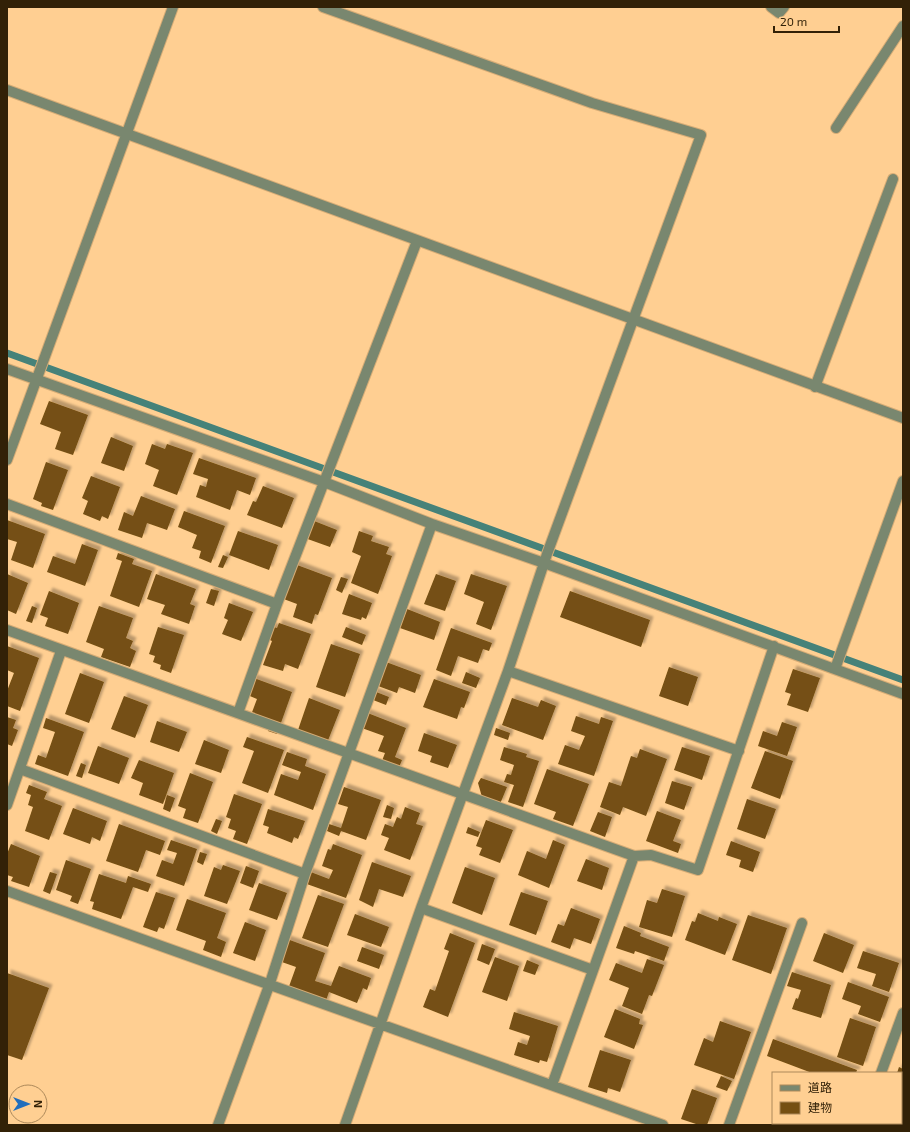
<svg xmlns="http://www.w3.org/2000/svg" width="910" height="1132" font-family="'Exo 2','Noto Sans JP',sans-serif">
  <defs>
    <filter id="shadow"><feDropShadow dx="3.5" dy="-3.5" stdDeviation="1" flood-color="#0004"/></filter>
  </defs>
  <rect width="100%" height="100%" fill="#ffcf92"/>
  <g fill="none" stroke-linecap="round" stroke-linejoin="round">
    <path stroke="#468279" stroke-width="7" d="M7,353L903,680"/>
  </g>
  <path fill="#754f12" filter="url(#shadow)" d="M49,401L88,415L73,455L55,449L61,432L40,424Z
    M111,437L133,446L124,471L101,463Z
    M152,444L165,449L167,444L193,453L177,495L153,486L159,470L145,464Z
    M199,458L256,478L250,495L237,490L230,510L196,497L200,485L206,487L208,479L193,474Z
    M46,462L68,470L53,510L41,506L42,503L33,499Z
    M91,476L120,487L108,519L102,516L100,521L83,514L88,501L82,498Z
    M263,486L294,498L282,528L247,515L253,501L256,502Z
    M141,496L175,509L167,530L147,523L142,538L118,530L124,512L133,516Z
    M184,511L225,526L211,563L199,558L201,551L192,548L197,535L178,527Z
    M309,519L337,530L330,547L302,537Z
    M7,520L45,534L33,568L11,560L17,542L7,539Z
    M238,531L278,545L269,570L229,555Z
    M359,531L373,536L371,541L389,547L386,554L392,556L378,594L351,583L361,556L352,552Z
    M82,544L98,550L85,586L47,572L53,556L75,564Z
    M118,553L134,559L132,564L152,571L139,607L110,596L122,561L116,559Z
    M223,555L228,557L223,568L218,567Z
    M289,562L332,578L318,615L315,614L312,624L293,617L297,604L281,598Z
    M7,574L28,583L16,614L7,610Z
    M156,574L196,589L190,604L195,606L189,624L161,614L165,605L147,599Z
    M436,574L456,581L445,611L424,604Z
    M471,574L507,586L491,630L476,624L484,602L464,594Z
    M341,577L348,579L342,593L336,590Z
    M211,589L219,591L214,606L206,603Z
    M49,591L79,603L68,634L45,626L48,618L40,615Z
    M570,591L650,620L641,647L560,617Z
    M349,594L372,603L366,619L362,617L361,620L342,614Z
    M229,603L253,612L241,641L222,634L228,620L224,618Z
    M32,606L37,608L32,623L26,621Z
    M99,606L133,618L126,638L133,641L130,648L136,651L130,667L101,657L104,649L86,642Z
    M407,609L440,622L434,640L400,628Z
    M279,623L311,634L298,669L285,664L283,671L263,665L272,641L263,637L267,625L277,628Z
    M158,627L184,635L171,673L160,669L161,665L153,662L155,656L149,654Z
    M346,627L366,635L362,645L342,637Z
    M451,628L492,643L489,651L483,649L478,663L458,656L451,676L436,670Z
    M331,644L360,654L345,697L316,687Z
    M7,646L39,658L20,711L7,706V691L14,673L7,670Z
    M386,662L421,675L415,693L399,687L397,693L378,686Z
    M669,667L698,677L688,706L659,696Z
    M793,669L820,678L808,712L787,705L791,694L785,692Z
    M466,672L480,678L476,688L462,683Z
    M80,673L104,682L89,723L65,714Z
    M251,677L292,692L277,734L268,731L271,722L251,715L257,699L245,694Z
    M434,679L470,692L464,708L461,707L457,719L423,707Z
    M371,690L389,697L386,705L368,698Z
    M124,696L148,705L135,738L111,729Z
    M309,698L340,710L325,748L298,730Z
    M512,698L538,707L541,700L556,706L543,740L502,725Z
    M365,712L406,728L395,757L402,760L397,772L380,766L385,753L378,751L384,736L359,727Z
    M576,716L599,724L601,717L613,721L594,776L558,764L565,745L579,750L585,736L571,731Z
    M7,717L16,720L13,728L18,730L12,746L7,744Z
    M46,718L84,732L68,776L35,764L38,755L46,758L55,732L43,728Z
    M157,721L187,732L179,752L150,742Z
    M782,722L797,727L787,756L758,746L763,731L777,736Z
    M496,728L510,733L508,740L494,735Z
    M424,733L457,745L448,768L430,762L432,756L418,751Z
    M247,737L284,750L268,793L242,783L254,751L243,747Z
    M204,740L229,750L221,773L195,764Z
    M98,746L129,758L119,784L88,773Z
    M504,747L527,754L526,757L539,761L523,807L508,802L514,785L504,782L507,774L511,775L514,765L500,760Z
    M682,747L710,756L702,780L674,770Z
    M640,749L667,759L646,816L623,807L620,815L600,807L609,782L621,786L631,756L637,758Z
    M765,751L793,761L780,799L751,788Z
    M287,752L307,759L305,766L326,774L313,810L274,795L281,774L298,780L301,772L282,765Z
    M139,760L174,773L163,804L139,795L143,783L131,778Z
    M81,763L86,765L82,778L76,776Z
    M547,769L589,784L573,826L553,819L556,812L534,804Z
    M190,773L213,782L198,823L183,818L186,809L178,806Z
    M481,778L507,787L500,804L482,797L478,783Z
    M672,781L692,787L684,810L665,803Z
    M29,785L47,792L44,799L62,806L49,840L25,831L33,807L28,805L31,795L26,793Z
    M344,787L381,800L366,840L341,831L339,836L327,831L329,824L341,828L348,807L338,804Z
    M234,794L262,804L247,844L233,839L236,831L228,828L231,819L226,817Z
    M167,795L175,798L170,812L163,809Z
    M747,799L776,809L765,839L737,829Z
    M387,805L394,808L391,819L383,817Z
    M405,807L420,813L416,824L423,826L410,860L384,850L389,838L381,835L385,824L393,827L397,817L401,819Z
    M73,808L107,821L100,841L92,837L90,844L63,834Z
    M268,809L305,821L298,839L294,837L292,843L267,833L269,827L263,825Z
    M657,811L681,820L673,841L681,844L678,853L646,841Z
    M598,812L612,817L605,837L590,831Z
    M216,819L222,821L217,834L211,831Z
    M486,820L513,830L500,863L479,855L482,848L476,846Z
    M119,824L165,841L160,855L146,850L138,872L106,861Z
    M468,827L480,832L478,837L466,833Z
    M171,840L197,849L184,886L156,876L162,860L173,864L177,853L167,850Z
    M553,840L565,845L549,888L518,875L527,851L546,859Z
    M731,841L760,852L753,872L739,867L741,860L726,855Z
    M11,844L40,856L29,887L11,881L13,877L7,875V854Z
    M333,844L362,855L346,898L304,883L308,871L329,879L333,870L322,866L328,849L331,850Z
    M200,852L207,854L203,865L197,862Z
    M586,859L609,868L602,890L577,881Z
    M66,860L91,869L78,904L70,901L72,896L56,890Z
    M372,862L411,876L403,897L379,889L373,907L359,900Z
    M223,865L240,871L227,904L204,896L214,867L221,870Z
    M246,866L259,871L253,888L240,883Z
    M465,867L495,878L482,915L452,903Z
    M50,872L57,874L50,894L43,891Z
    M99,874L126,883L128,876L151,884L148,892L133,887L121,919L92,909L94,902L90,901Z
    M259,883L287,893L277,920L249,910Z
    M662,889L685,896L672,937L639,927L647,900L657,903Z
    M156,892L175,898L164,929L159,927L157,932L143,927Z
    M521,892L548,901L536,935L509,925Z
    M318,895L344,904L328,947L302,938Z
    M187,899L226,913L217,938L226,942L221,957L203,950L206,941L176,930Z
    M571,908L600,919L591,944L574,938L570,949L551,942L558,924L564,926Z
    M698,913L718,921L719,917L737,924L725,955L685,940L692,921L695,922Z
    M355,914L389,927L381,947L347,935Z
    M748,915L787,928L771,974L732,960Z
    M245,922L266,930L255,961L233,953Z
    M624,926L641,933L640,936L669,947L664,961L635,951L634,954L616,948Z
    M450,933L475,943L448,1017L423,1007L430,989L435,991L449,951L444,949Z
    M824,933L854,945L843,973L813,961Z
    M287,939L325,953L315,981L331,986L339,966L371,978L367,990L363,988L357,1003L329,992L324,1006L287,992L296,967L279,961Z
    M482,944L495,949L489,965L477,960Z
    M362,947L384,955L379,969L357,961Z
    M863,951L899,963L889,992L872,986L876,974L857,968Z
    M495,957L519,966L507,1001L482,992Z
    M647,959L664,965L652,996L649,995L642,1014L622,1006L629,988L609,980L616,963L642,973Z
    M527,960L539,965L535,975L523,971Z
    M792,972L831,985L821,1018L792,1009L796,998L798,999L801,990L787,986Z
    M7,973L49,988L22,1060L7,1055Z
    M848,982L889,997L880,1022L858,1014L861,1006L842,999Z
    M615,1009L640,1019L639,1024L643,1025L634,1049L604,1037Z
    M514,1012L558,1026L547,1062L540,1060L539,1063L514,1055L518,1042L527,1045L530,1036L509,1029Z
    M850,1018L876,1027L863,1066L837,1057Z
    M720,1021L751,1032L734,1079L694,1065L704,1038L713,1042Z
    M773,1039L857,1070L856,1073H812L767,1056Z
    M600,1050L631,1060L620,1092L608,1088L607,1093L588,1087Z
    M899,1067L903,1069V1109L901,1108V1073H897Z
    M721,1076L732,1081L727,1091L716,1087Z
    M692,1089L717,1098L707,1125H699L681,1119Z
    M801,1123H835L834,1125H800Z"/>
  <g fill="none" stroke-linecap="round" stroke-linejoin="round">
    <g stroke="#d6ac76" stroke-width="12">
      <path id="minor" d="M323,7L592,103L701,135L547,554L508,671L421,908L345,1125
        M771,7L779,13L784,7
        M7,90L903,418
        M836,128L903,26
        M7,369L324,482L432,524L544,563L903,694
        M815,387L893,179
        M7,460L173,7
        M7,504L277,604
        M7,630L634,856L651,855L698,870L774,646
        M835,669L903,481
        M508,671L739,751
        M238,713L277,604L417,241
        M20,769L305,874
        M7,805L61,651
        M7,891L663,1125
        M421,908L593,970
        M881,1073L903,1013
        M552,1085L634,856
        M218,1125L270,983L305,874L432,524
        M729,1125L802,923
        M861,1125L862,1123"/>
    </g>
    <use href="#minor" stroke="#79876f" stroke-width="10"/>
  </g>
  <rect width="910" height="1132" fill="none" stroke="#322107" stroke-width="16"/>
  <rect x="772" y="1072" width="130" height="52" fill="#ffcf92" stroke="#ad895a"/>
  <rect x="780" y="1085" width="20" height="6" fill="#79876f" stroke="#ad895a"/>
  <text x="808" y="1092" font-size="12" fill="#322107">道路</text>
  <rect x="780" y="1102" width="20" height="12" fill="#754f12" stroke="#ad895a"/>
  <text x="808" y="1112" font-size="12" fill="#322107">建物</text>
  <g transform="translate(28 1104) rotate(90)"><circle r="19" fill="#ffcf92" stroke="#ad895a"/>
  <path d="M0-3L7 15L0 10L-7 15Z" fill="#216ebd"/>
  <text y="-6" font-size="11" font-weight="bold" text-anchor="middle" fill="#322107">N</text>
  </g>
  <path d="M774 26v6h65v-6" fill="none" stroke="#322107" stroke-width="2"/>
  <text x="780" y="26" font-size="12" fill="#322107" stroke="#ffcf92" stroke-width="3" paint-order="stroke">20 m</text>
</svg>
